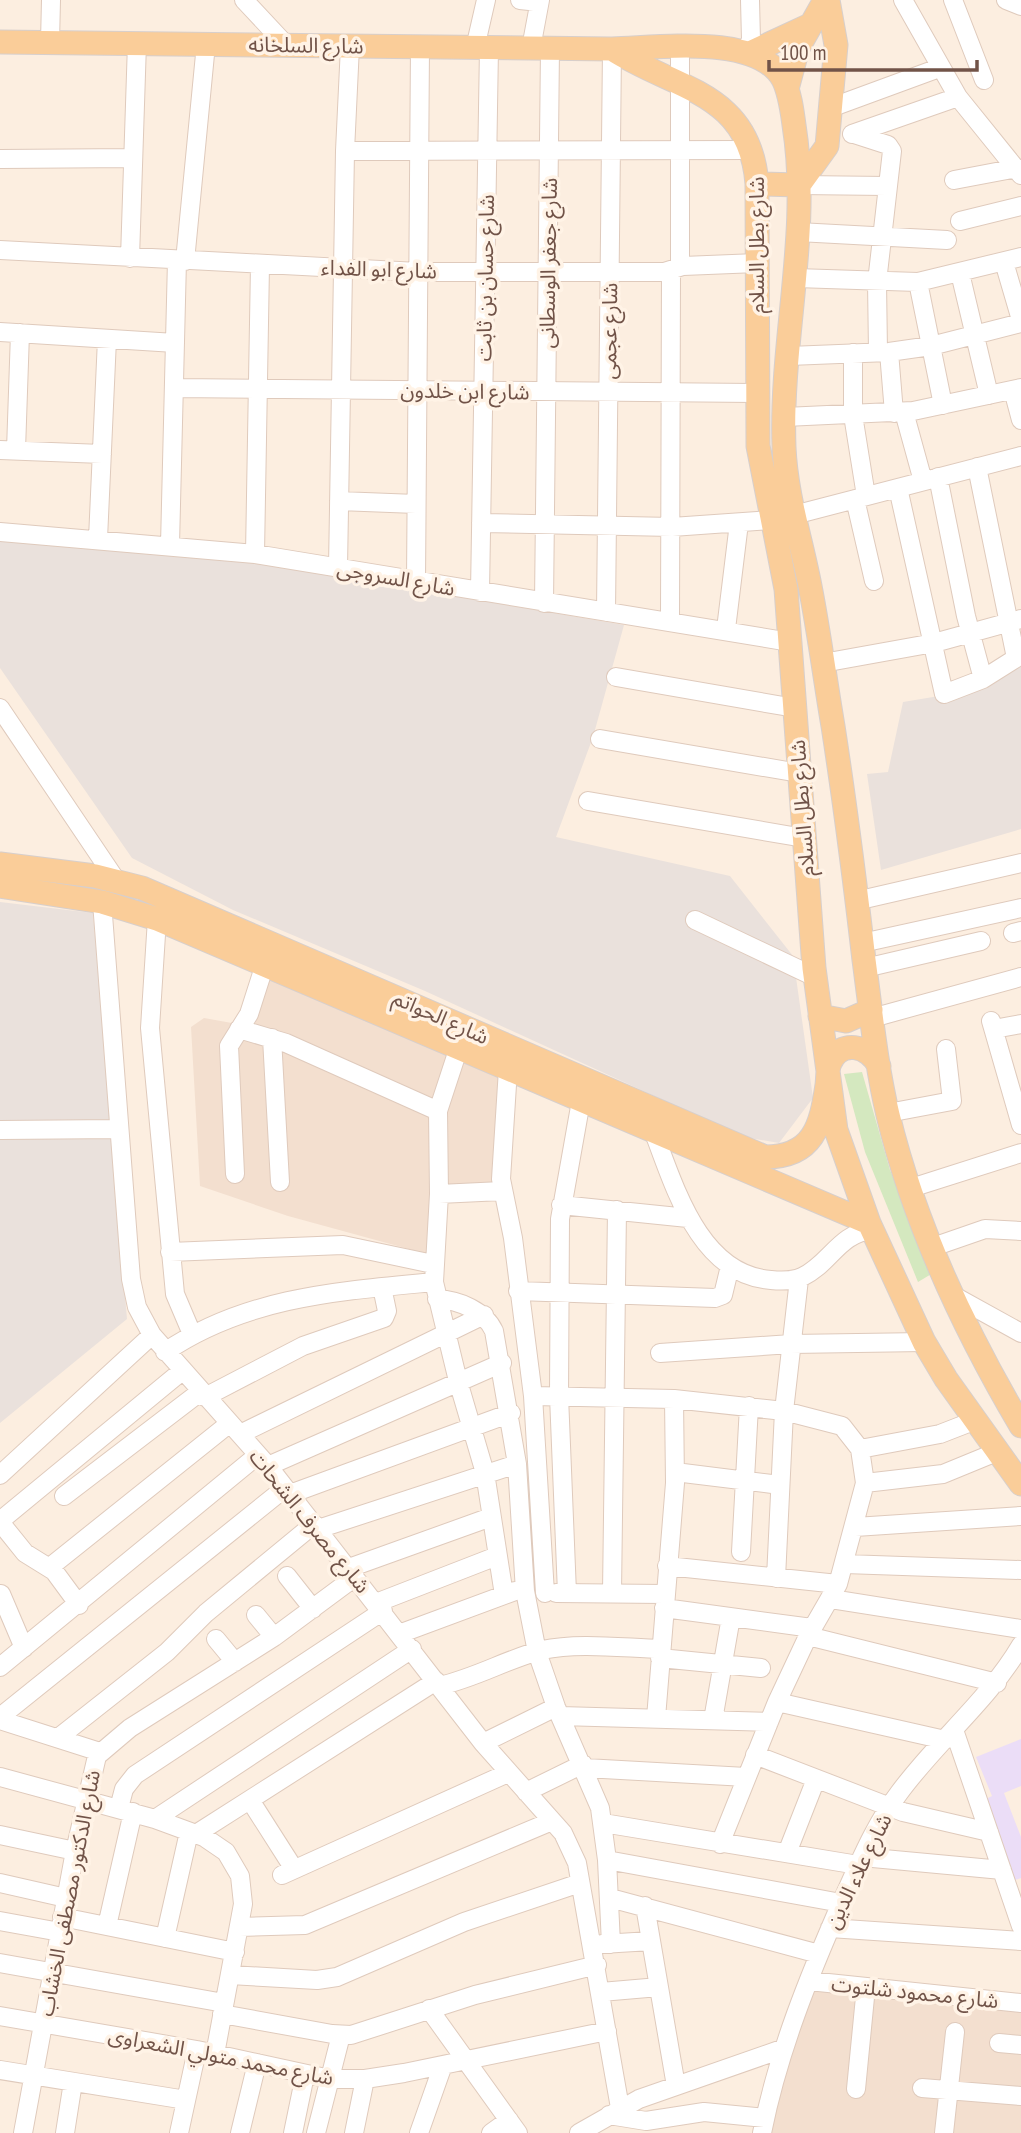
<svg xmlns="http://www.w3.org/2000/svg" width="1021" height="2133" font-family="'PT Sans Narrow','Noto Sans Arabic',sans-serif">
  <rect width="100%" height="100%" fill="#fceee0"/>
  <path fill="#f3dfcf" d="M276,959L501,1056L494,1185H444L438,1257L288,1216L200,1186L191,1027L204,1018L254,1027Z
    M809,1981L1021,2004V2133H762Z"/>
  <path fill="#eae1dc" d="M0,540L255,561L624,625L593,737L556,837L730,876L793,956L813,1098L779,1143L744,1137L425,991L233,910L132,858L0,668Z
    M1021,665V829L881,870L867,774L888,772L903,702L987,688Z
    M0,902L93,913L127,1319L0,1423Z"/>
  <path fill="#ebddf7" d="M1021,1739V1786L1004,1793L1021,1837V1878L1012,1881L980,1802L992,1796L976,1757Z"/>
  <path fill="#d4e8bf" d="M862,1072L890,1170L933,1273L918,1282L865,1152L844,1074Z"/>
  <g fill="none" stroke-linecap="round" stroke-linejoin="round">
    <g stroke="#dfcabc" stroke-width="20">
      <path id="minor" d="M244,0L286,45
        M520,0L539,2
        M903,0L958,97L1021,175
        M953,0L984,80
        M1006,0L1021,6
        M50,42L51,0
        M475,48L486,0
        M531,48L540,0
        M745,52L751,40L750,0
        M830,108L939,68
        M852,134L958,97
        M854,134L888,145L892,151L877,282L878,352
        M345,151L751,150
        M0,159L133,158
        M954,180L1017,168
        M799,185L887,186
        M960,221L1021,206
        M798,232L947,240
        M0,250L418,272H664L683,266L757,263
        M130,258L137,43
        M185,261L206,44
        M1004,262L1021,320
        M680,267V47
        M960,273L989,395
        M796,278L918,282L1021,257
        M918,282L943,405
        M0,332L175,343
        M889,352L894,413
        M853,353V415L866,496
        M789,356L889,352L931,346L1021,323
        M174,388L755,393
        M1013,390L1021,420
        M904,412L923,481
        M785,417L913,411L1021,388
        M0,450L102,454
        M16,450L20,333
        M977,467L1016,658
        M938,477L966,616L983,679
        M898,488L944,694L983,679L1021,655
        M855,499L874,581
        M339,501L416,504
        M794,515L1021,456
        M481,523L672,527L772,520
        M0,532L255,554L790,642
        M98,539L107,339
        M170,545L177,260
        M255,554L260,265
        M338,568L345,151L350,46
        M416,582L420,47
        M480,592L489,48
        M544,603L550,48
        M606,612L612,49
        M670,621L671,270
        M726,629L739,523
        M823,663L934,643L1021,619
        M616,677L795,708
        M0,708L116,880
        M600,739L799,773
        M588,801L804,838
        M856,901L1021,863
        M102,902L131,1279L137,1307L152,1335L268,1466L483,1743L563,1833L577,1863L620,2108
        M157,919L150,1028L175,1294L192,1334
        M695,920L815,977
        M1013,933L1021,931
        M862,943L1021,908
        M865,968L981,941
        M872,1018L1021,977
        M991,1021L1021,1125
        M239,1029L286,1043L438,1111
        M994,1029L1021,1024
        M272,1038L280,1182
        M459,1047L438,1111L439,1194L434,1282L458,1381L485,1473L504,1595
        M508,1069L501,1179L513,1238L533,1396L545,1593
        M888,1113L952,1101L946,1049
        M0,1130L118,1129
        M654,1133C675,1188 700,1275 771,1280C781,1281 793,1281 802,1277C830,1264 839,1233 872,1230
        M235,1174L229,1046L249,1014L265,964
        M911,1188L1021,1153
        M439,1194L502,1191
        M561,1205L688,1218
        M933,1247L985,1229L1021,1231
        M170,1252L343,1245L433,1264
        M518,1291L715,1298L723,1295L730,1266
        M956,1297L1021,1333
        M437,1299C459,1300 485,1311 494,1331L517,1464L525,1591L537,1652L556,1707L600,1808L607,1860L611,1944
        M165,1352C246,1297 339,1291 434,1282
        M660,1353L791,1344L924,1342
        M533,1396L674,1399L784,1411L842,1426L860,1449L865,1483L838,1584L808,1636L777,1702L720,1844
        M205,1397L303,1346L384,1318L387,1311L382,1287
        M240,1434L484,1315
        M860,1449L940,1434L976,1420
        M268,1466L502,1363
        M675,1472L780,1485
        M0,1475L152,1335
        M865,1483L943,1474L999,1451
        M290,1494L511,1413
        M64,1496L200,1392
        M0,1521L182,1371
        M0,1522L25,1553L54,1571L79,1605
        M855,1527L1021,1516
        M318,1529L517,1464
        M741,1552L749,1406
        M845,1564L1021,1570
        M667,1566L838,1584
        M50,1567L230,1423
        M349,1568L491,1517
        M287,1576L313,1609
        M776,1578L784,1411L799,1279
        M556,1593L665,1594
        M567,1593L559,1396L560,1219L581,1101
        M612,1593L617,1210
        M1,1594L24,1648
        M831,1599L1021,1629
        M376,1603L497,1556
        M664,1608L812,1628
        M256,1615L274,1637
        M399,1634L515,1591
        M808,1636L997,1683
        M216,1639L235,1662
        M660,1658L761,1668
        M0,1667L258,1455
        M439,1686C476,1678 507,1659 542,1650C579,1642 623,1648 661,1649
        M777,1702L945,1740
        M560,1716L769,1722
        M0,1717L285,1488
        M656,1718L675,1483L674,1399
        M0,1720L100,1752
        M713,1720L731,1617
        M954,1730L1021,1926
        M58,1738L167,1652L206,1613L314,1524
        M483,1743L556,1707
        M755,1755L903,1812L989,1832
        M585,1768L746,1777
        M0,1777L155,1819L204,1837L226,1852L240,1876L243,1904L215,2054
        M526,1792L583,1764
        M250,1800L294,1869
        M119,1808L124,1789L135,1775L383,1611
        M155,1819L412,1649
        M603,1823L858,1865
        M196,1834L436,1681
        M0,1835L75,1851
        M787,1853L816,1779
        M862,1857L1002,1870
        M607,1860L841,1903
        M282,1875L508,1773
        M0,1883L66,1898
        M610,1898L819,1954
        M645,1906L676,2086
        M62,1917L235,1952
        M0,1921L60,1932
        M107,1926L133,1812
        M240,1927L305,1925L552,1821
        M830,1928L1021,1941
        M165,1938L189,1832
        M602,1944L651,1941
        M0,1963L224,2003
        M230,1975L317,1980L337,1977L464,1922L580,1883
        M809,1981L1021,2003
        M601,1992L659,1987
        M429,2009L518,2133
        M222,2014L332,2034L351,2035L475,1995L597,1965
        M0,2016L197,2050L330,2079H365L404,2073L607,2031
        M999,2043L1021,2045
        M0,2070L186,2100
        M922,2088L1021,2096
        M856,2089L866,1987
        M609,2115L646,2121L704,2112L765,2118
        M23,2133L75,1851L97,1756L130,1728L274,1637L355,1577
        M65,2133L73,2082
        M179,2133L197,2050
        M240,2133L257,2063
        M293,2133L305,2075
        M316,2133L341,2035
        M354,2133L365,2079
        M419,2133L443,2065
        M491,2133L509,2120
        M579,2133L639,2099L782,2049
        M762,2133C778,2052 809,1976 842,1901C859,1864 874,1826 899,1793C937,1741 988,1701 1021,1645
        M944,2133L955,2032"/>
    </g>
    <g stroke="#d7cfcc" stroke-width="25">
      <path id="major" d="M0,42L612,49C657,48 757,33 783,79C790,93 792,110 794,125C811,232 780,340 784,447C786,495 801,539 810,586C819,632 825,679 833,726C845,804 855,882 864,960C871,1012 876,1065 888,1115C914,1223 965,1331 1021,1426
        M612,49C675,90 750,91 757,184L758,446L786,589L814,968L836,1130L869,1223L924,1342L946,1379L1021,1484
        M750,53L810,25
        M787,89L798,48L825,0
        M757,184L799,185L827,146L836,45L828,0
        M0,864L95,876L142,888L765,1157C814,1157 821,1125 827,1085C828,1078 827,1070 830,1063C840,1039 869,1045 879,1066
        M0,886L102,902L157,919L869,1223
        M820,1016L846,1021L871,1010"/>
    </g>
    <use href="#minor" stroke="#fff" stroke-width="18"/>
    <use href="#major" stroke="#facd99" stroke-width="23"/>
  </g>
  <g text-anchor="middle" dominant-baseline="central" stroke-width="7" stroke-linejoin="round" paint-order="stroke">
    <g font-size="21" fill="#715348" stroke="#fff3e6">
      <text transform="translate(306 45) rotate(1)">شارع السلخانه</text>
      <text transform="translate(756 245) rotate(-90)">شارع بطل السلام</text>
      <text transform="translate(548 263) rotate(-89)">شارع جعفر الوسطانى</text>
      <text transform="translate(379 269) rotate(2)">شارع ابو الفداء</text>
      <text transform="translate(485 278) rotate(-89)">شارع حسان بن ثابت</text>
      <text transform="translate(609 331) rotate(-89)">شارع عجمى</text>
      <text transform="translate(465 391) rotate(1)">شارع ابن خلدون</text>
      <text transform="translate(396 578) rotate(10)">شارع السروجى</text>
      <text transform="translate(802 808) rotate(-94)">شارع بطل السلام</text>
      <text transform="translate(441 1017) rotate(24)">شارع الحواتم</text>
      <text transform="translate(310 1521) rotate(51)">شارع مصرف الشحات</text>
      <text transform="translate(858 1871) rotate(-64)">شارع علاء الدين</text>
      <text transform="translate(69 1893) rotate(-79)">شارع الدكتور مصطفى الخشاب</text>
      <text transform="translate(915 1992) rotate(6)">شارع محمود شلتوت</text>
      <text transform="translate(221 2056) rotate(11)">شارع محمد متولي الشعراوى</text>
    </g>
  </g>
  <path d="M769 60v10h208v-10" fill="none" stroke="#715348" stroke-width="3.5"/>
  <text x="780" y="60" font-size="21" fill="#715348" stroke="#fff3e6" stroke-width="5" paint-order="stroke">100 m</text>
</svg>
